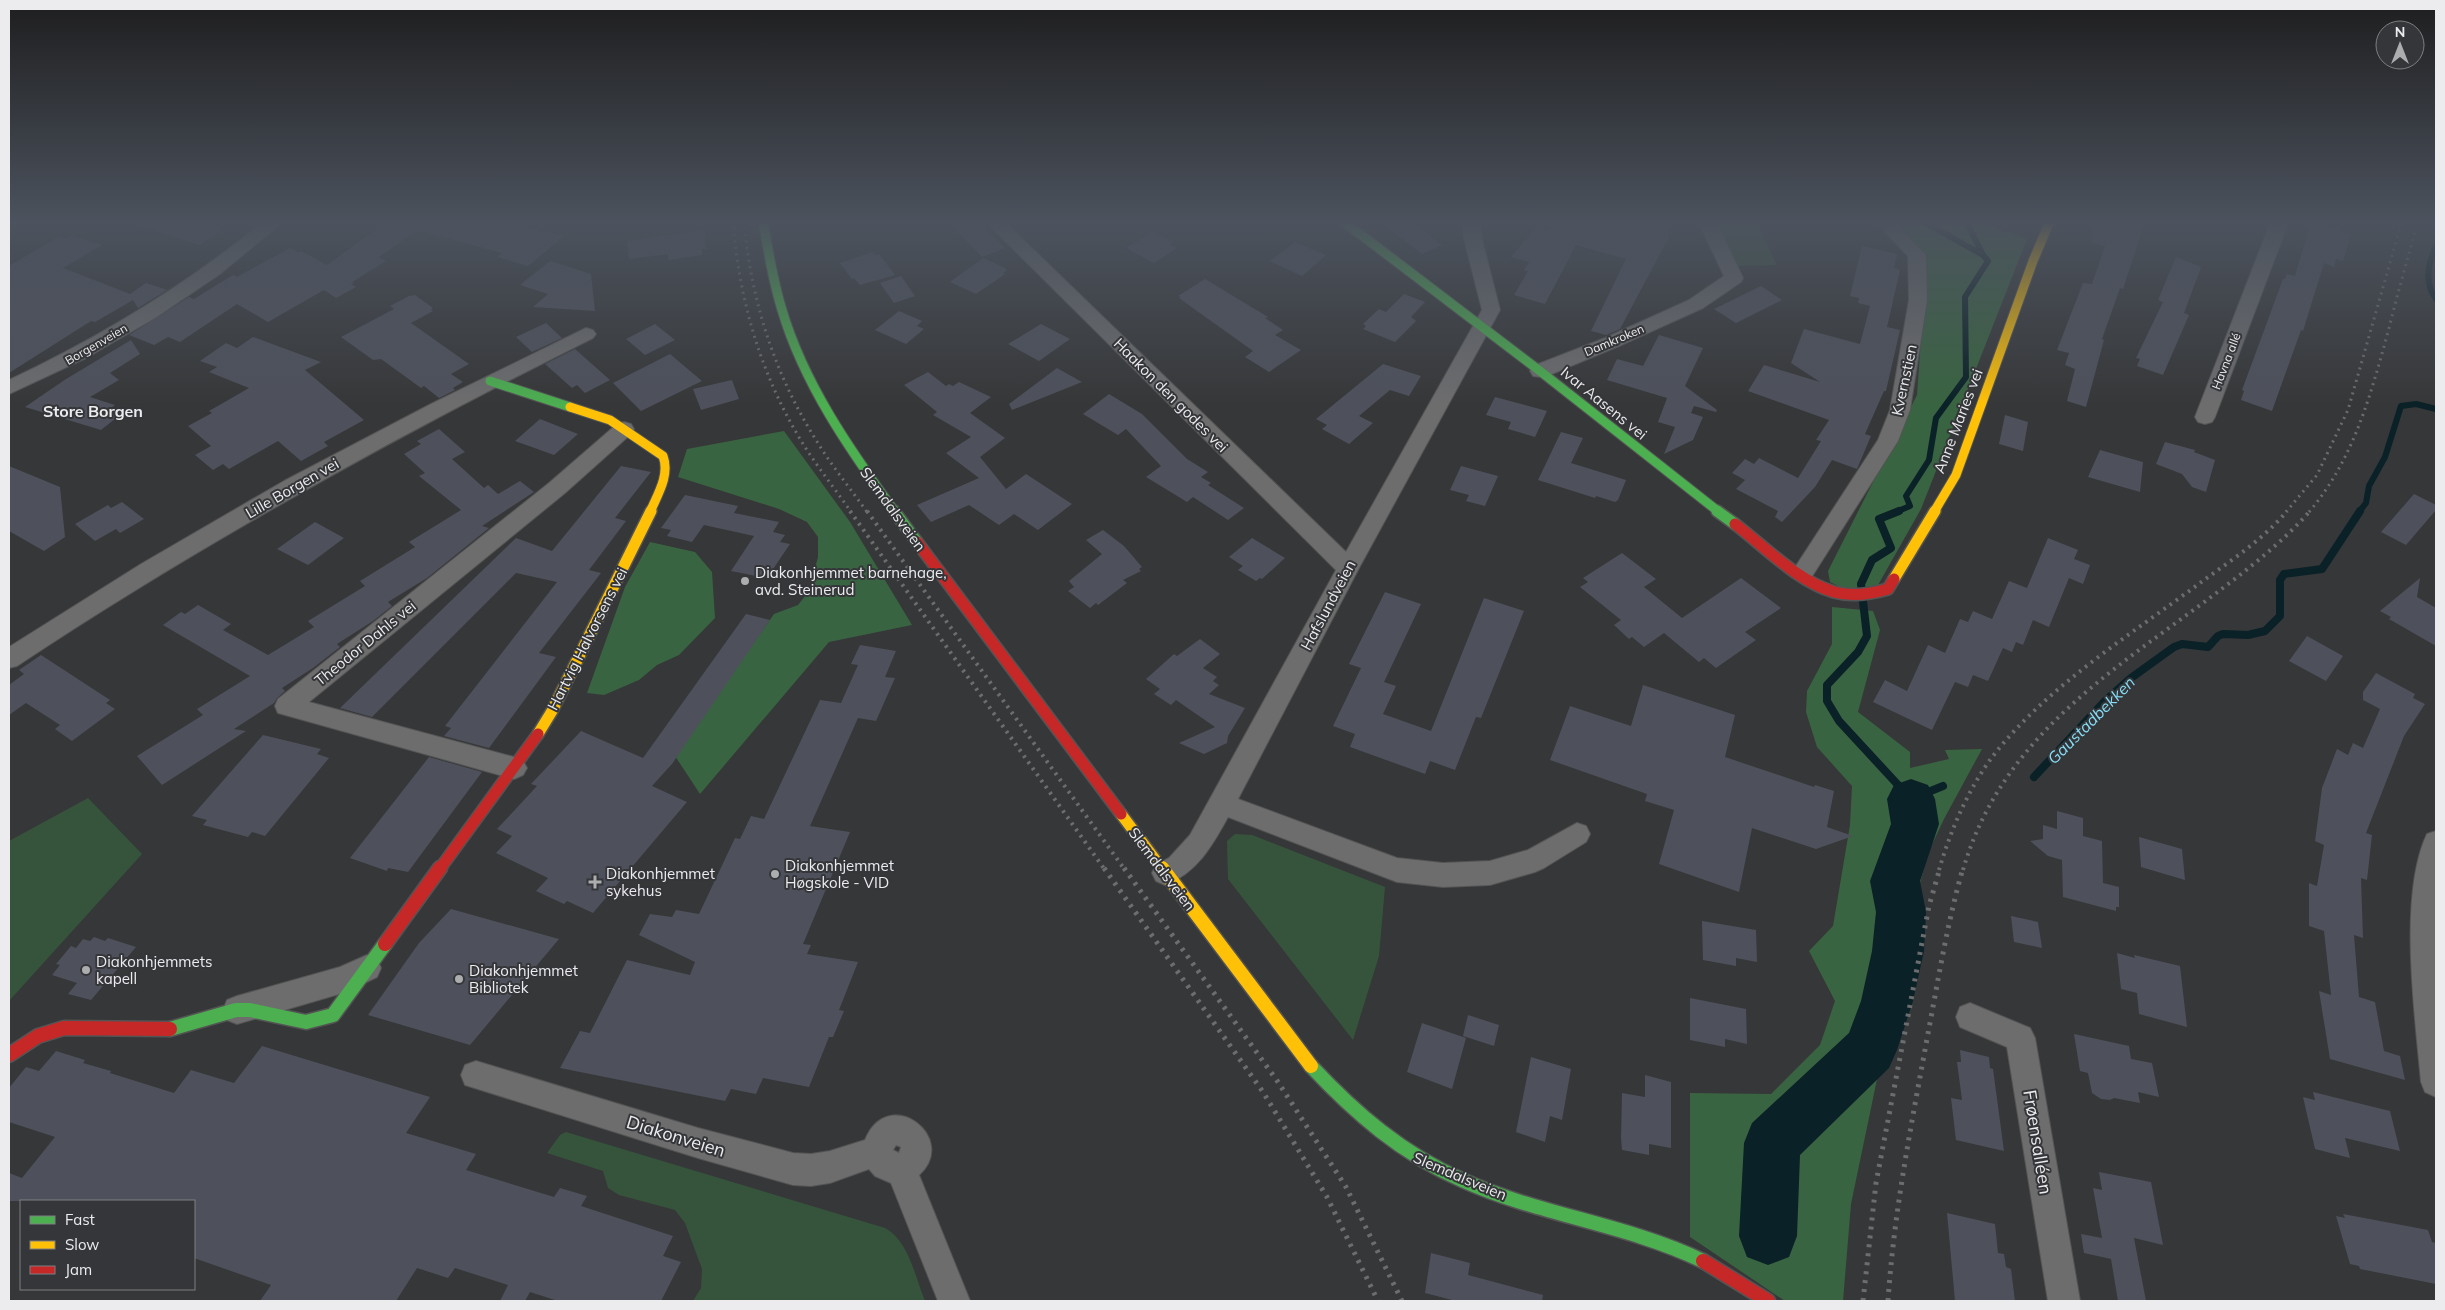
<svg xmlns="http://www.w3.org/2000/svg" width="2445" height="1310" font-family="Mulish,sans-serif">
  <rect width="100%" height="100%" fill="#363738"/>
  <path fill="#36543b" d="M1715,221H1756L1777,265L1738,266Z
    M88,798L142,854L9,1001V841Z
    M1235,834L1252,835L1385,887L1379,956L1353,1040L1228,879L1227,841Z
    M566,1132L885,1228C909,1241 915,1277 925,1301H693L701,1288L702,1269L685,1223L675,1210L619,1195L608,1188L603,1171L547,1153L560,1135Z"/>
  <path fill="#396441" d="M1869,221H1989L1992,227L2027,239L1921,509L1878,585L1846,590L1830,582L1828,571L1917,395L1927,254L1894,233Z
    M784,431L850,522L912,625L829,642L700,794L675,756L774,614L798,605L809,591L818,557V537L807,522L779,509L678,477L687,449Z
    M650,542L695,552L712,572L715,618L679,655L657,665L639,680L604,695L587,693L625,587Z
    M1832,607L1873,611L1880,630L1858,712L1910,752V768L1949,759L1945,750L1982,749L1944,819L1928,853L1910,921L1851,1204L1843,1301H1785L1690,1237V1093L1771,1094L1820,1045L1835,1001L1809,951L1833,926L1850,825L1852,786L1817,747L1806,712L1807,691L1832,644Z"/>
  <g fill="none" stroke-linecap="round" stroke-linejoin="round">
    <path stroke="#0a2128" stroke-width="6" d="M1966,221L1983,255
      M2436,246C2428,263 2424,283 2436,299
      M1896,512L1910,506L1906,496L1929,460L1936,418L1966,377L1965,297L1988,261L1983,255L1922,221
      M2359,512L2366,503L2369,486L2385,457L2401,406L2416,404L2436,409"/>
    <path stroke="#0a2128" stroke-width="8" d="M1899,511L1879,519L1891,548L1872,560L1861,584L1867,636L1858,652L1827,685V701L1839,721L1911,799L1943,786
      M2034,777L2106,700L2131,678L2174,647L2182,644L2208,647L2218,636L2223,634L2248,635L2265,631L2280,616V580L2284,574L2322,569L2360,511"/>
    <path fill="#0a2128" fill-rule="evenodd" d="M1911,779L1928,785L1935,799L1939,824L1920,881L1926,912L1924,951L1913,1001L1897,1050L1889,1068L1800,1155L1797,1236L1789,1257L1768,1265L1747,1257L1739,1236L1744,1143L1752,1123L1849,1033L1861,1001L1872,951L1876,912L1870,881L1891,824L1887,799L1894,785Z"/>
  </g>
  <path fill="#4e515c" d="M141,221H193L222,230L200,245L140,226Z
    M388,221H494L564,236L528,266L497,257L502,253L417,230L379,257L386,261L352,282L354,283L351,284L356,287L336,298L324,290L268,322L237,304L180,342L168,337L154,345L129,335L189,297L194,299L233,275L237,277L290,248L298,252L301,251L327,265Z
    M1378,221H1411L1442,245L1422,254Z
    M1556,221H1674L1668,235H1670L1620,329L1606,335L1591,331L1626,259L1576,245L1545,304L1514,295L1528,271L1524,270L1529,262L1511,257L1537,227L1548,231Z
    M2093,221H2145L2123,289L2120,288L2102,339L2104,340L2086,407L2067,401L2075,369L2065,365L2069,353L2057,350L2083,283L2092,284L2105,246L2091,243Z
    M978,222L1005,248L982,257L956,230Z
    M2311,222L2351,234L2343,261L2336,259L2334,267L2324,263L2303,331L2301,330L2272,411L2241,400L2244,391L2242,390L2283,279H2285L2287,274L2295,276Z
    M705,230L706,249H702V255L668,260V254L629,259L627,241Z
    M1153,231L1173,242L1170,245L1177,248L1154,263L1126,248Z
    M71,235L102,245L63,268L130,294L146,283L167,290L138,308L133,300L95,322L91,321L9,373V266L60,236L66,238Z
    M1295,242L1326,255L1302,276L1270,261Z
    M1862,246L1897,254L1894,268L1900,270L1887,327L1900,330L1886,391H1884L1865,434L1871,436L1857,469L1832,460L1815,487L1782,522L1775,517L1778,511L1736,489L1745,480L1732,473L1745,459L1754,464L1759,458L1798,478L1821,441L1816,440L1829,420L1748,391L1764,365L1820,382L1791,363L1804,329L1860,344L1870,306L1858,303L1859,298L1850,296Z
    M873,252L875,255L879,254L895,275L860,285L854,278L852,279L840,263Z
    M2176,257L2201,267L2184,313L2189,315L2163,375L2137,366L2140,359L2136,358L2163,302L2158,300Z
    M983,258L1003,267L1007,270L1003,273L1005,274L976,294L950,282Z
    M550,261L591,274L595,311L533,307L548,294L520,285Z
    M901,276L915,296L894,303L880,283Z
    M1205,279L1268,317L1265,318L1283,330L1275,335L1301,350L1269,372L1245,357L1253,351L1179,298L1181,297L1178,296Z
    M1761,286L1782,300L1736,323L1714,309Z
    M1404,294L1425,302L1411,317L1416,321L1395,342L1363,329L1366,326L1363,324L1379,309L1386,312Z
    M415,295L433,308L431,310L433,311L411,323L469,364L451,374L463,382L453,388L455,390L439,398L424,386L421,388L381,359L373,360L341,337L394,309L390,306L409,296Z
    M899,311L922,321L917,326L924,329L906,344L875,330Z
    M546,323L562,338L532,352L516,337Z
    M655,324L675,340L645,355L626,339Z
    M1041,324L1070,339L1039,361L1008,344Z
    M1659,335L1703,348L1685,386L1717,410L1716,412L1694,406L1691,413L1703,417L1693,440L1664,454L1675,427L1658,422L1667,398L1607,380L1617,359L1643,366Z
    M253,337L321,362L305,370L364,420L324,442L328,446L301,461L278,441L229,469L223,464L213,470L195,455L211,446L188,426L212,413L209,411L249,388L209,372L217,367L200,361L226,343L237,348Z
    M131,340L140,354L110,373L119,380L90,397L115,405L111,408L125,411L101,430L25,407L66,379Z
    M575,349L610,380L585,393L577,385L572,388L545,364Z
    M670,354L702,381L641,411L613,383Z
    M1383,364L1421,376L1409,396L1390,390L1359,416L1373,423L1349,444L1322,429L1327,425L1316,419Z
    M1057,368L1082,382L1012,410L1009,404Z
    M928,372L946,386L949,384L953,386L959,382L991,397L970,413L1005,438L980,457L1006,489L1026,474L1072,504L1038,530L1014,514L999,525L969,505L931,522L917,505L979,478L946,453L971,437L933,415L937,412L904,385Z
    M732,380L739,399L701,410L693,389Z
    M1109,394L1142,414L1187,459L1208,472L1201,477L1211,483L1208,485L1244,508L1228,520L1193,497L1187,502L1146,477L1161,466L1126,429L1118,435L1083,414Z
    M1495,397L1547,411L1535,437L1508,429L1511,422L1486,415Z
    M2005,415L2028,422L2023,451L1999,444Z
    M540,419L578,434L554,455L515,441Z
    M439,429L465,452L452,459L484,488L488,485L498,494L520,481L534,492L482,526L489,528L427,578L388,602L392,606L373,621L337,644L340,647L313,668L282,688L285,691L277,698L274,703L234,729L246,731L162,785L137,756L203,715L197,709L250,676L163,625L181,612L185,614L198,605L231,624L223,630L268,655L314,627L308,621L365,586L360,581L415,547L409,542L461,510L419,476L425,473L404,454L421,444L417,441Z
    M1561,432L1583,438L1571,463L1626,480L1618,500L1615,502L1596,496L1595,498L1538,480Z
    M2165,442L2195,450L2194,452L2215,460L2206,492L2192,487L2182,474L2156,464Z
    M2100,450L2143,462L2140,492L2088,477Z
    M9,466L60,487L65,537L44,551L9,531Z
    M621,466L651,472L615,518L626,521L589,570L601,573L539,653L556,657L489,748L444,736L451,728L445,726L557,582L516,573L372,717L340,708L516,538L552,551Z
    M1461,466L1498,476L1485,506L1466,501L1469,495L1450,490Z
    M2414,494L2436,505V510L2406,545L2381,532Z
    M685,495L738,506L734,513L779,522L773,532L785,535L780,542L790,544L767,578L731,571L754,536L704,525L692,542L667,536L671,530L661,528Z
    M122,502L144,519L120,533L116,529L95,541L75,524L108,505L111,508Z
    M315,522L344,538L308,565L277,549Z
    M1103,530L1124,546L1142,567L1139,569L1141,571L1123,580L1127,583L1098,605L1096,603L1090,608L1068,591L1074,587L1069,581L1102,554L1086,540Z
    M1252,538L1285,558L1262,579L1260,578L1256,581L1238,570L1243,566L1229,557Z
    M2048,538L2078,550L2074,559L2090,565L2083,584L2069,578L2049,627L2033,620L2023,645L2016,642L2012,652L2003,648L1988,681L1973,675L1968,687L1955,682L1932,730L1873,702L1885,680L1907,691L1928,645L1945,653L1960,619L1968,622L1973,611L1992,619L2009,581L2027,588Z
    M1622,553L1656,579L1644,587L1682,618L1741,578L1781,608L1745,632L1756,640L1716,668L1704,658L1699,662L1664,633L1644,647L1632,637L1629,639L1614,625L1621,620L1580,587L1588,582L1583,578Z
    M2420,578L2417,597L2436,608V646L2389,619L2391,617L2380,611Z
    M1385,592L1421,604L1384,682L1396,686L1383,714L1431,731L1484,598L1524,611L1481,718L1476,717L1455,770L1430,761L1425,774L1350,747L1355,734L1333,726L1361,668L1349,664Z
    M746,614L770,620L672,764L652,786L687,802L593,913L567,901L564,904L536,891L548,878L496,853L512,836L497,829L537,786L531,784L581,731L643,758Z
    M2307,636L2343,656L2326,681L2289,661Z
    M1200,639L1220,654L1203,668L1217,677L1213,681L1219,685L1209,694L1245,708L1228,736L1227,743L1204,754L1179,743L1215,727L1176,700L1171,705L1154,694L1160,689L1146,679L1174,654L1177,656Z
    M860,645L896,651L885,677L895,678L876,721L858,718L810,826L850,832L803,944L811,945L807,954L858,962L839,1010L844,1011L833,1037H829L809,1087L763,1078L756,1094L731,1089L725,1101L560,1068L580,1031L590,1033L627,960L690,975L695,962L639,935L650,914L672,917L676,910L699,914L735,838L740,839L751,816L764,819L820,700L841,703L858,665L851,664Z
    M41,655L110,700L106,703L115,709L72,741L55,729L60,725L26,703L9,715V685L24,674L19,670Z
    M2376,673L2415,694L2413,698L2425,704L2404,736L2366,833L2372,835L2367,880L2361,878L2363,938L2354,935L2359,997L2375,1002L2384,1051L2400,1056L2405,1080L2330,1059L2319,991L2331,995L2324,931L2309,926V883L2317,886L2324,845L2315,841L2322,788L2337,749L2348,755L2353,743L2363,748L2380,709L2363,700V692Z
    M1643,685L1735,715L1725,757L1814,787L1815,785L1834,791L1827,827L1853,836L1816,849L1752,828L1739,892L1659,864L1674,810L1645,801L1647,794L1550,760L1570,706L1631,726Z
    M263,735L321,749L317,754L329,758L265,836L252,832L248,837L203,825L207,820L192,816Z
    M429,757L482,772L408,872L388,868L387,871L350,858Z
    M2057,811L2083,818V836L2102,841L2103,883L2119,887V907H2116V911L2063,897L2062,860L2048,856L2030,841L2043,839V825L2057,829Z
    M2139,837L2182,849L2185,880L2141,867Z
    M451,909L559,939L470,1045L368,1015L419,943Z
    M2011,916L2038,922L2042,948L2014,942Z
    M1702,921L1756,930L1757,962L1736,958V966L1703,960Z
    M94,937L105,941L108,938L136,947L91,1000L68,994L77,983L52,975L60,965L56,964L71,946L76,948L83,939L90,941Z
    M2117,953L2135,958L2134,955L2180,966L2187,1027L2139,1014L2137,993L2121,989Z
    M1690,998L1746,1009L1747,1044L1725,1039V1047L1690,1040Z
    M1468,1015L1499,1025L1494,1046L1463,1036Z
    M1422,1023L1466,1038L1452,1089L1407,1072Z
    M2074,1034L2129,1046L2131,1059L2152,1063L2159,1097L2138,1092L2140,1103L2114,1098L2110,1100L2101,1099L2092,1093L2088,1073L2080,1071Z
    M262,1046L430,1097L406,1133L476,1154L466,1170L554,1197L560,1188L587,1196L581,1206L673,1236L663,1256L681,1262L661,1301H558L530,1292L525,1301H500L508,1285L455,1268L448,1278L417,1268L396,1301H260L271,1285L194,1258V1201H9V1173L22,1178L55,1137L9,1122V1088L26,1067L39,1071L56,1051L85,1060L83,1063L111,1071L110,1073L174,1093L191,1070L234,1083Z
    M1960,1050L1989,1057L1990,1068L1993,1069L2004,1151L1956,1140L1951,1098L1962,1100L1957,1062H1961Z
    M1531,1057L1571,1069L1562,1120L1550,1116L1545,1142L1516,1132Z
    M1645,1075L1671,1082V1148L1649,1144V1155L1622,1150L1621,1138L1622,1093L1645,1097Z
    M2313,1092L2390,1111L2400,1151L2345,1138L2350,1158L2315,1149L2303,1097L2315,1100Z
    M2099,1172L2151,1182L2163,1245L2134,1238L2146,1301H2118L2111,1259L2084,1253L2081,1234L2102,1238L2093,1188L2102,1190Z
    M1947,1213L1995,1224L1998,1253L2004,1254L2006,1267L2011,1269L2015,1301H1955Z
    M2343,1214L2428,1230L2432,1242L2436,1243V1284L2360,1269L2359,1266L2350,1264L2336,1216L2345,1218Z
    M1431,1253L1470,1263L1468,1275L1543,1295L1542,1301H1456L1425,1293Z"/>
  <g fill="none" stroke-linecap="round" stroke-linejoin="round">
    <g stroke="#545455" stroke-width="2">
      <path id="street" d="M264,221H284L220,274L155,318L86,358L9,394V380C100,337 185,286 264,221Z
        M985,221H1004L1346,552L1482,310L1464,239L1462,221H1480L1482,239L1500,310L1359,568L1238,799L1397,858L1443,863L1490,861L1528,850L1577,823L1586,826L1590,834L1586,842L1544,868L1535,872L1490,885L1443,887L1397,882L1228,817C1212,846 1197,873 1165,885L1156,881L1152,873L1156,865L1169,858L1190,835L1336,570Z
        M1698,221H1716L1743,278L1741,282L1703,308L1619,346L1547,376L1540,377L1533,376L1530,371L1533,366L1605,338L1689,300L1724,276Z
        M2271,221H2289L2215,417L2212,422L2205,424L2198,422L2195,417Z
        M1893,226L1899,227L1926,255L1927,300L1910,410L1898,441L1811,578L1803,580L1795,578L1792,572L1878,440L1890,410L1909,300L1908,256L1884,231L1887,227Z
        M586,328L593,330L596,334L593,338C395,437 202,543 17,666L9,668V647L141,564L284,481L431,404Z
        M624,422L631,424L634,429L631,434L565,493L309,702L514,757L523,761L527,768L523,775L514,779L278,713L275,706L278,699L549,483L617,424Z
        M2436,831V1097L2425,1092L2421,1082C2415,1015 2398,895 2427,834Z
        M367,955L377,959L381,968L377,977L346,992L237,1024L227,1020L223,1010L227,1000L237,996L340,967Z
        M1970,1003L2030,1028L2035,1038L2080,1301H2048L2007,1047L1960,1027L1956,1017L1960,1007Z
        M476,1061L698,1128L793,1153L811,1154L830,1151L865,1140C888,1083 960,1138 919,1175L970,1301H938L891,1183L875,1176L869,1169L830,1183L811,1186L793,1185L698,1158L465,1085L461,1075L465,1065ZM896,1145L901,1147L899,1153L893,1150Z"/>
    </g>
    <g stroke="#545455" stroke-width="11">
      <path id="fast-far2" d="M763,221C768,251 773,281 782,310C804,384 850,450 895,512
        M1343,221L1540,371L1719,512
        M490,381L570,407"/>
    </g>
    <g stroke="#545455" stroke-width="14">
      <path id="fast-far1" d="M894,511L917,542
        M1717,511L1735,524"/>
    </g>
    <g stroke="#545455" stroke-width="17">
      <path id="fast" d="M170,1029L236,1010H250L306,1022L333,1015L385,944
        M1311,1066C1355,1113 1402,1154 1462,1180C1539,1215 1626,1224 1703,1261"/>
    </g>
    <g stroke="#545455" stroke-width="11">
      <path id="slow-far2" d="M570,407L610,420L663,456C670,475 658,494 650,512
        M1934,512L1956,475L2033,261L2050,221"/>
    </g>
    <g stroke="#545455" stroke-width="14">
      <path id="slow-far1" d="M1894,579L1935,511
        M538,734L552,711L651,511
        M1121,814L1163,870"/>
    </g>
    <g stroke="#545455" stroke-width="17">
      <path id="slow" d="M1162,868L1311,1066"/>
    </g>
    <g stroke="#545455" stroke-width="14">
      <path id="jam-far1" d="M1735,524C1765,547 1797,581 1834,592C1852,597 1871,594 1888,589L1894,579
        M917,542L1121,814
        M439,870L538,734"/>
    </g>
    <g stroke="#545455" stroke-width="17">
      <path id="jam" d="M385,944L440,868
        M9,1055L38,1036L64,1028L170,1029
        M1703,1261L1768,1301"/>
    </g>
    <use href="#street" fill="#6d6d6e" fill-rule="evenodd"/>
    <use href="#fast-far2" stroke="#4caf50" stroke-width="9"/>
    <use href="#fast-far1" stroke="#4caf50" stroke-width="11"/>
    <use href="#fast" stroke="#4caf50" stroke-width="14"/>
    <use href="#slow-far2" stroke="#ffc107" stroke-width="9"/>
    <use href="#slow-far1" stroke="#ffc107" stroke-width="11"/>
    <use href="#slow" stroke="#ffc107" stroke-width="14"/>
    <use href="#jam-far1" stroke="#c62828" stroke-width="11"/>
    <use href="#jam" stroke="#c62828" stroke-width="14"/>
    <path stroke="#6c6d6e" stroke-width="3" stroke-dasharray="2 4.5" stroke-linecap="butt" d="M733,221C739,301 762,379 805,447C819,469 836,490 851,512
      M744,221C751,300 774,373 816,440C831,465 850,488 867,512
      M2286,512L2317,475L2348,410L2402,221
      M2309,512C2354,459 2371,394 2389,328C2398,292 2408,257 2418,221"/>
    <path stroke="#6c6d6e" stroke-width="4" stroke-dasharray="2.5 5" stroke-linecap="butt" d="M850,511L1105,870
      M867,511L1125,870
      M1939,870C1950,832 1967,792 1990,760C2042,690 2130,635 2200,583C2230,561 2264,539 2287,511
      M1963,870C2000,741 2106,675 2207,600C2243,573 2280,545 2310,511"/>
    <path stroke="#6c6d6e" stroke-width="5" stroke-dasharray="3 6" stroke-linecap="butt" d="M1104,868L1263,1092L1327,1197L1378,1301
      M1124,868L1278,1082L1346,1187L1402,1301
      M1863,1301L1876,1183L1929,906L1940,868
      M1888,1301C1894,1212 1911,1126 1927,1039C1938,981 1947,924 1963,868"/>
  </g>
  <linearGradient id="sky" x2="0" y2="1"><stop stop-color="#1e1e1f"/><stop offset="0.55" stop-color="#4c535e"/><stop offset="1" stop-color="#4c535e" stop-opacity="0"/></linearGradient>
  <rect width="2445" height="405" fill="url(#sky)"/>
  <g fill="#acadae" stroke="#353639" stroke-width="2">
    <circle cx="745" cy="581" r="5"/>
    <circle cx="775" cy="874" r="5"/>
    <path d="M592.5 874.5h5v5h5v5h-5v5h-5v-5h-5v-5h5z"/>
    <circle cx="86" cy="970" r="5"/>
    <circle cx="459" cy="979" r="5"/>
  </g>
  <g text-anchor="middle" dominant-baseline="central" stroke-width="4" stroke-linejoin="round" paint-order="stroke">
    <g font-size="12" fill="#ececee" stroke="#353639">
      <text transform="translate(1614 340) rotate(-23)">Damkroken</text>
      <text transform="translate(96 344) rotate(-30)">Borgenveien</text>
      <text transform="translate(2226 361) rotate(-69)">Havna allé</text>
    </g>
    <g font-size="15" fill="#ececee" stroke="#353639">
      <text transform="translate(1904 380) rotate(-78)">Kvernstien</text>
      <text transform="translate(1171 395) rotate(45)">Haakon den godes vei</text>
      <text transform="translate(1604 403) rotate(39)">Ivar Aasens vei</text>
      <text transform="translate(1958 421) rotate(-69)">Anne Maries vei</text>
      <text transform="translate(292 488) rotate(-30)">Lille Borgen vei</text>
      <text transform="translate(893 509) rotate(54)">Slemdalsveien</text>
      <text transform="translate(1328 605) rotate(-62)">Hafslundveien</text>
      <text transform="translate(587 639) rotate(-63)">Hartvig Halvorsens vei</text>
      <text transform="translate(365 643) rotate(-39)">Theodor Dahls vei</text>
      <text transform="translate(1162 869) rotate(53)">Slemdalsveien</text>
      <text transform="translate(1460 1176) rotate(23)">Slemdalsveien</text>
    </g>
    <g font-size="15" fill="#ececee" stroke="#353639" text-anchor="start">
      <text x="755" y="572">Diakonhjemmet barnehage,<tspan x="755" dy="17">avd. Steinerud</tspan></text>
      <text x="785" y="865">Diakonhjemmet<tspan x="785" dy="17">Høgskole - VID</tspan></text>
      <text x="606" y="873">Diakonhjemmet<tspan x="606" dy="17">sykehus</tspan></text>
      <text x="96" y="961">Diakonhjemmets<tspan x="96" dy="17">kapell</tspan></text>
      <text x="469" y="970">Diakonhjemmet<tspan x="469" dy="17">Bibliotek</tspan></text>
    </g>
    <g font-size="16" font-weight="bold" fill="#ececee" stroke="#353639">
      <text x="93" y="411">Store Borgen</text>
    </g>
    <g font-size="16" font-style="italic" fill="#86def7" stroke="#353639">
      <text transform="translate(2091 720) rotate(-45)">Gaustadbekken</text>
    </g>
    <g font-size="18" fill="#ececee" stroke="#353639">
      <text transform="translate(676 1136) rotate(17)">Diakonveien</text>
      <text transform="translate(2038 1142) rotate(81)">Frøensalléen</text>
    </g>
  </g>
  <rect width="2445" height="1310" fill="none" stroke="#ececee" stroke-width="20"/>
  <rect x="20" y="1200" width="175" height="90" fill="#353639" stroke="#7e7f81"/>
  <rect x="30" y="1216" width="25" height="8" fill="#4caf50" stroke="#7e7f81"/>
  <text x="65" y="1225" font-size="15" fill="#ececee">Fast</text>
  <rect x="30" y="1241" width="25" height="8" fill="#ffc107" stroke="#7e7f81"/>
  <text x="65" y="1250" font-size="15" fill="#ececee">Slow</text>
  <rect x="30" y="1266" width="25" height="8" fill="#c62828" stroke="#7e7f81"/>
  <text x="65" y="1275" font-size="15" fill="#ececee">Jam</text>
  <g transform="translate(2400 45)"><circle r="24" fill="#353639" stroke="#7e7f81"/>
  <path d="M0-4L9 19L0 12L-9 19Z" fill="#acadae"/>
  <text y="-8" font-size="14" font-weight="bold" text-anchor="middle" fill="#ececee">N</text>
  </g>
</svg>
